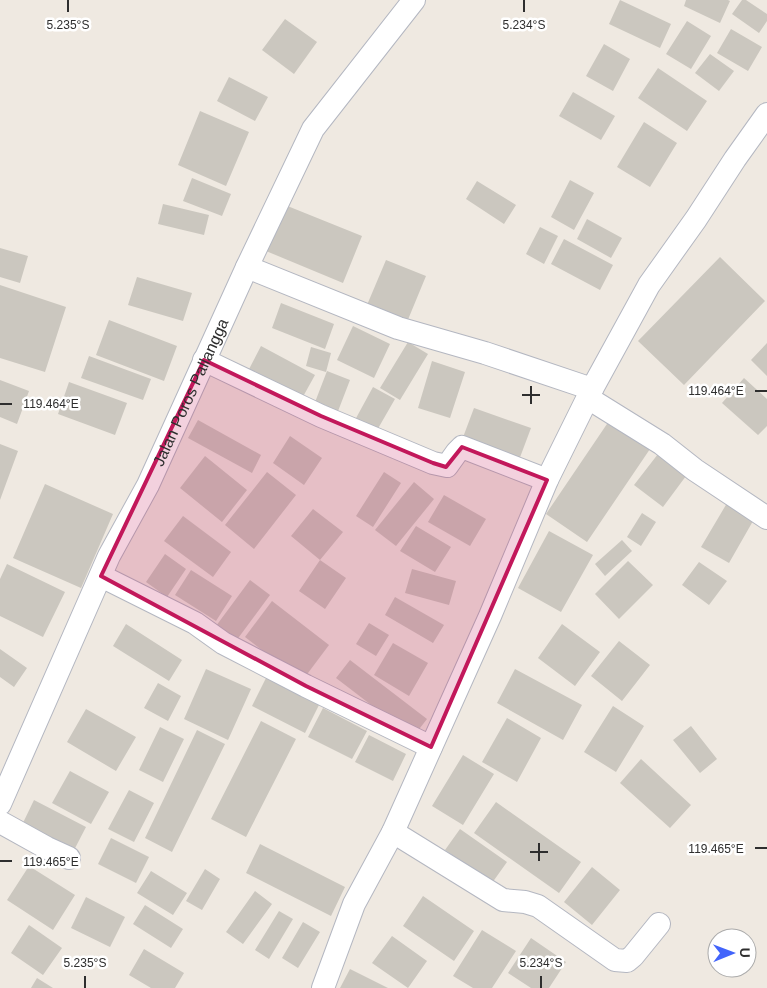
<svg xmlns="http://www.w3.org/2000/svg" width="767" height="988" font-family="Arial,sans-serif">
  <rect width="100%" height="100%" fill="#efe9e1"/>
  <path fill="#cbc7bf" d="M620,0L671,24L660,48L609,24Z
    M686,0H728L730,1L720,23L684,6Z
    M742,0H746L767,14V21L759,33L732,14Z
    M285,19L317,42L294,74L262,50Z
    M687,21L711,36L691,69L666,54Z
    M731,29L762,47L748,71L717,53Z
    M604,44L630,59L613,91L586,76Z
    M710,54L734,71L719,91L695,73Z
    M658,68L707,101L687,131L638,98Z
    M229,77L268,97L255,121L217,101Z
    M573,92L615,116L601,140L559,116Z
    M200,111L249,132L226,186L178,165Z
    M644,122L677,143L650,187L617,167Z
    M192,178L231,194L222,216L183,201Z
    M570,180L594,193L574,230L551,217Z
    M477,181L516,205L504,224L466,199Z
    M163,204L209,215L204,235L158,224Z
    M285,205L362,236L343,283L266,251Z
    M587,219L622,238L611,258L577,239Z
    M540,227L558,236L544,264L526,254Z
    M564,239L613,265L600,290L551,264Z
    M0,248L28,256L20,283L0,277Z
    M720,257L765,301L684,385L638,341Z
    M386,260L426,276L407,322L367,305Z
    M137,277L192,293L183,321L128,305Z
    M0,285L66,307L45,372L0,358Z
    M281,303L334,324L325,349L272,328Z
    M109,320L177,346L164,381L96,355Z
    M353,326L390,344L374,378L337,360Z
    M408,342L428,354L400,400L380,388Z
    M767,343V376L751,360Z
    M261,346L315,375L300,402L247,373Z
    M311,347L331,353L326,372L306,366Z
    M89,356L151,379L143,400L81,378Z
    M432,361L465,372L450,418L418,408Z
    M327,371L350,380L335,419L312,410Z
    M744,378L767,399V426L758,435L722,403Z
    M0,380L29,391L17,424L0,417Z
    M69,382L127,403L115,435L58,414Z
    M373,387L395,399L376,432L355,420Z
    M474,408L531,428L519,460L462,440Z
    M198,420L261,455L252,473L188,438Z
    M609,421L650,449L587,542L546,514Z
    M290,436L322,458L304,485L273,463Z
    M0,444L18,451L0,500Z
    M658,454L686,476L663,507L634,485Z
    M205,456L247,490L222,522L180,488Z
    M267,472L296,495L254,549L225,525Z
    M384,472L401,483L373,527L356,516Z
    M414,482L434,499L396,546L375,530Z
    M45,484L113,514L81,588L13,558Z
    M444,495L486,519L470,546L428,522Z
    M730,498L757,514L729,563L701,547Z
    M313,509L343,532L320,560L346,578L325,609L299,591L320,560L291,536Z
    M642,513L656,522L641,546L627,537Z
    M183,516L231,552L213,577L164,541Z
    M416,526L451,547L435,572L400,551Z
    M549,531L593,555L561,612L518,588Z
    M622,540L632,551L605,576L595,564Z
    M165,554L186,569L167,597L146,582Z
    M628,561L653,585L619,619L595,594Z
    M699,562L727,581L709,605L682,585Z
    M7,564L65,592L43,637L0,616V579Z
    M412,569L456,581L449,605L405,593Z
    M191,570L232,596L216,621L175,595Z
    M250,580L270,595L236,641L216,626Z
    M395,597L444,625L433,643L385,615Z
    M272,601L329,645L302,681L245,637Z
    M369,623L389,635L376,656L356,644Z
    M126,624L182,660L169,681L113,646Z
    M562,624L600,652L575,686L538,658Z
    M619,641L650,665L622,701L591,676Z
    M393,643L428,663L409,696L374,675Z
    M0,649L27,668L14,687L0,677Z
    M350,660L427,719L413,737L336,678Z
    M206,669L251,689L228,740L184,719Z
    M515,669L582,705L563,740L497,703Z
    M266,678L319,705L305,733L252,706Z
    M158,683L181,696L168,721L144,708Z
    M613,706L644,726L616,772L584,752Z
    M323,708L367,731L352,759L308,737Z
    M86,709L136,737L116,771L67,742Z
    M507,718L541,738L517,782L482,762Z
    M261,721L296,739L246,837L211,819Z
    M691,726L717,759L700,773L673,740Z
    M160,727L184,739L163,782L139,770Z
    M197,730L225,744L172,852L145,838Z
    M369,735L406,754L393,781L355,762Z
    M463,755L494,774L463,825L432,806Z
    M641,759L691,805L670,828L620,783Z
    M70,771L109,792L91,824L52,803Z
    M129,790L154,803L134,842L108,829Z
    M34,800L86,827L72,854L21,827Z
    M496,802L581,862L559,893L474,833Z
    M460,829L507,862L492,883L445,850Z
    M111,838L149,857L136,883L98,864Z
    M260,844L345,887L331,916L246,873Z
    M29,866L75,895L53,930L7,900Z
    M592,867L620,890L592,925L564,902Z
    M205,869L220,879L202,910L186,901Z
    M151,871L187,893L173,915L137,893Z
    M255,891L272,904L243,944L226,932Z
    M423,896L474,931L454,961L403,926Z
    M86,897L125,917L110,947L71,928Z
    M145,905L183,929L171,948L133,924Z
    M279,911L293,919L269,959L255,950Z
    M303,922L320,932L298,968L282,958Z
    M29,925L62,948L43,975L11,953Z
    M482,930L516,951L492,988H473L453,976Z
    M392,936L427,961L408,988L372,963Z
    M531,938L566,962L549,988H531L508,973Z
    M144,949L184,973L175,988H151L129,975Z
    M350,969L388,988H340Z
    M37,978L53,988H31Z"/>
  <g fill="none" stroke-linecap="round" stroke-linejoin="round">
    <g stroke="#b4b7c1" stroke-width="24">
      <g id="minor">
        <path d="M247,267L398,328L485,353L592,389"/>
        <path d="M204,360L321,416L433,463L447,466L457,452L462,447L547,480"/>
        <path d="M588,398L662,444L695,470L767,518"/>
        <path d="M101,576L195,623L223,643L306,686L431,747"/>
        <path id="s1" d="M0,804L109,556L148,485L247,267L313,129L414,0"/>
        <path d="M0,822L47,848L69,858"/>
        <path d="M393,832L503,900L525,902L538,906L615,960L627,961L633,956L659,924"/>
        <path d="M323,988L354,904L393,832L490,616L547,480L592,389L649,285L696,219L735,159L767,114"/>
      </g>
    </g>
    <use href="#minor" stroke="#fff" stroke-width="22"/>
  </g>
  <path fill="#c2185b" fill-opacity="0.2" stroke="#c2185b" stroke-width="4" stroke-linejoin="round" d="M204,360L321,416L433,463L446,467L462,447L547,480L431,747L306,686L101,576Z"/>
  <path fill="none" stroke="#2e2e2e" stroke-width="2" d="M68,0V12M524,0V12M531,386V404M755,391H767M522,395H540M0,404H12M539,843V861M755,848H767M530,852H548M0,861H12M85,976V988M541,976V988"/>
  <g text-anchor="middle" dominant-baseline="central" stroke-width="5" stroke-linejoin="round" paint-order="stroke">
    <g font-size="16" fill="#2e2e2e" stroke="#fff">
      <text stroke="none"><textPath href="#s1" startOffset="454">Jalan Poros Pallangga</textPath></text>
    </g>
  </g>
  <g font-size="12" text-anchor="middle" fill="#2e2e2e" stroke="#fff" stroke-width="5" stroke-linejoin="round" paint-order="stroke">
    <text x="68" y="29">5.235°S</text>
    <text x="524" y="29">5.234°S</text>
    <text x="716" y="395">119.464°E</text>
    <text x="51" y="408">119.464°E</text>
    <text x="716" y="853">119.465°E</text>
    <text x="51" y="866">119.465°E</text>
    <text x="85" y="967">5.235°S</text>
    <text x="541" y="967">5.234°S</text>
  </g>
  <g transform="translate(732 953) rotate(89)"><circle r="24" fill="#ffffff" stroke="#ababab"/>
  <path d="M0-4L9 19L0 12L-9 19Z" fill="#4264fb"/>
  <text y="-8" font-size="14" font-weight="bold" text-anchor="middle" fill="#2e2e2e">U</text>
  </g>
</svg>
